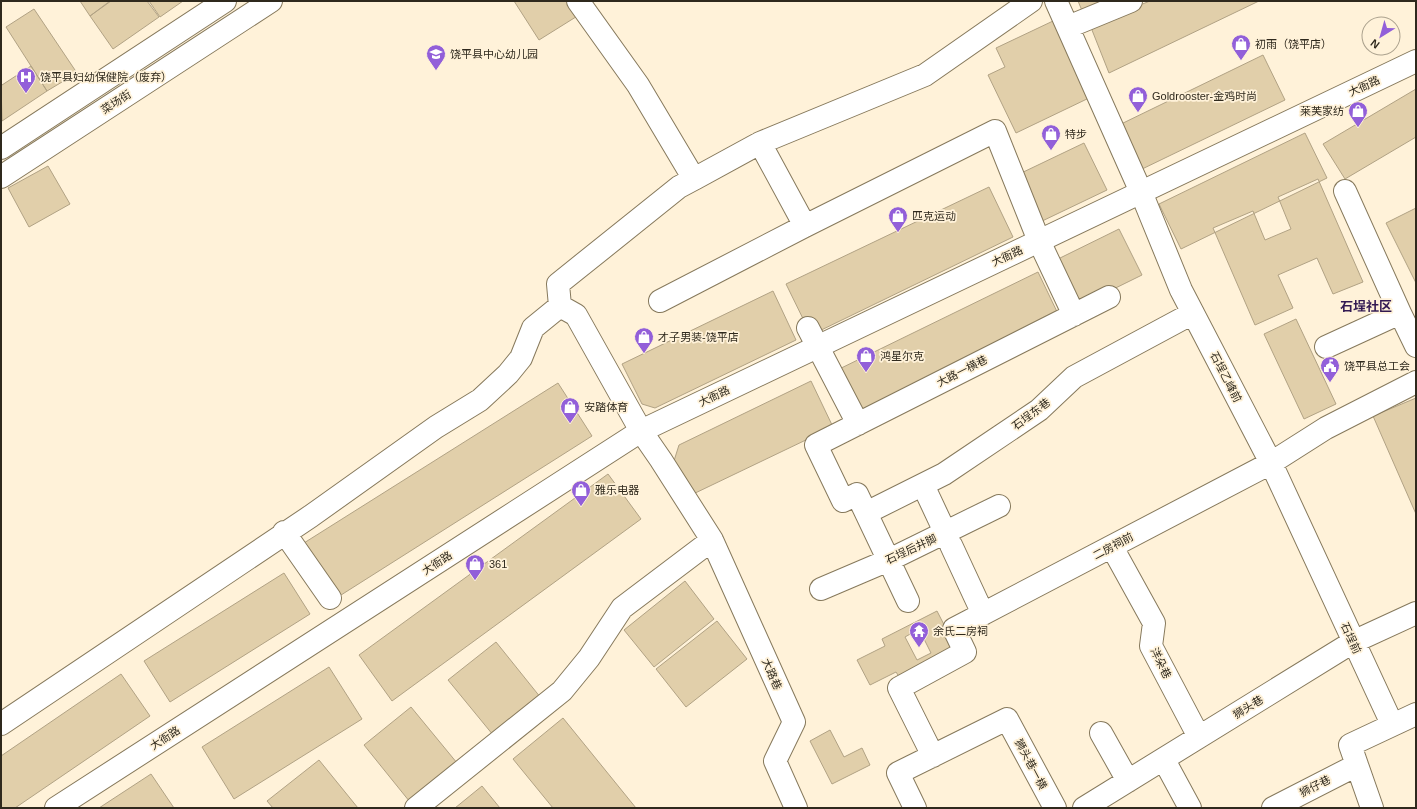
<svg xmlns="http://www.w3.org/2000/svg" width="1417" height="809" font-family="Helvetica,'Noto Sans SC',sans-serif">
  <rect width="100%" height="100%" fill="#fff2d9"/>
  <path fill="#e1cfaa" stroke="#b1a284" fill-rule="evenodd" d="M80,1H111L90,16Z
    M110,1H147L159,17L113,49L90,16Z
    M149,1H183L160,17Z
    M514,1H570L579,15L539,40Z
    M1078,1H1110L1083,13Z
    M1150,1H1259L1109,73L1090,25Z
    M34,9L77,73L47,91L6,27Z
    M1053,21L1089,98L1016,133L988,75L1005,67L996,48Z
    M1263,55L1285,100L1138,171L1117,126Z
    M31,66L47,91L2,121L1,83L2,85Z
    M1416,89V137L1345,179L1323,144Z
    M1305,133L1327,178L1181,249L1159,204Z
    M1084,143L1107,190L1038,223L1015,176Z
    M48,166L70,204L29,227L8,188Z
    M1318,179L1363,282L1333,294L1317,258L1278,275L1293,308L1255,325L1213,228L1253,211L1265,240L1291,229L1278,197Z
    M989,187L1013,237L811,335L786,284Z
    M1416,208V283L1386,223Z
    M1119,229L1142,275L1079,306L1056,260Z
    M1038,272L1060,318L851,419L829,374Z
    M773,291L796,340L655,408L642,404L622,364Z
    M1296,319L1336,404L1304,419L1264,334Z
    M811,381L833,427L689,496L673,464L679,445Z
    M558,383L592,436L330,602L296,548Z
    M1416,398V514L1373,416Z
    M608,474L641,519L392,701L359,655Z
    M284,573L310,614L170,702L144,661Z
    M685,581L714,619L654,667L624,630Z
    M937,611L957,650L900,678L896,672L870,685L857,660L885,646L882,639ZM919,629L931,653L917,660L905,637Z
    M717,621L747,659L686,707L656,669Z
    M496,642L545,703L498,741L448,680Z
    M329,667L362,719L234,799L202,747Z
    M121,674L150,716L15,808H1V756Z
    M411,707L462,769L414,807L364,745Z
    M563,718L636,808H553L513,759Z
    M830,730L844,757L862,748L870,765L832,784L810,741Z
    M319,760L358,808H273L267,801Z
    M151,774L174,808H99Z
    M482,786L500,808H455Z"/>
  <g fill="none" stroke-linecap="round" stroke-linejoin="round">
    <g stroke="#86795c" stroke-width="24">
      <path id="minor" d="M578,1L638,85L694,179L760,143L805,226
        M1056,1L1141,192L1181,290L1271,463L1392,724
        M1068,27L1131,1
        M760,143L925,75L1031,1
        M1345,191L1400,313
        M660,301L805,226L995,131L1039,241L1074,315
        M560,306L558,284L679,187L694,179
        M808,328L858,424
        M1326,347L1400,313L1416,346
        M923,485L945,532
        M866,513L944,474L1039,410L1074,377L1193,313
        M284,532L330,598
        M951,545L983,614
        M1112,547L1154,623L1151,646L1199,737
        M821,589L889,560L999,506
        M908,601L857,494L843,501L816,445L1109,297
        M1,724L311,516L436,427L480,400L508,374L521,358L533,328L560,306L576,315L641,431L661,460L712,540L794,722L775,761L796,808
        M1101,733L1128,781
        M933,756L899,688L965,652L954,629L1271,463L1326,428L1416,382
        M1164,760L1190,808
        M416,808L562,691L589,658L622,608L712,540
        M915,808L898,773L1007,719L1055,808
        M1084,808L1353,642L1416,613
        M1273,808L1357,765
        M1372,808L1350,745L1416,714"/>
    </g>
    <g stroke="#86795c" stroke-width="24">
      <path id="major" d="M1,148L225,1
        M1,177L271,1
        M56,808L641,431L1416,61"/>
    </g>
    <use href="#minor" stroke="#fff" stroke-width="22"/>
    <use href="#major" stroke="#fff" stroke-width="22"/>
  </g>
  <defs>
    <g id="shop-pin" transform="scale(1)"><path d="M0 17L-7.5 6A9.5 9.5 0 1 1 7.5 6Z" fill="#925fd9" stroke="#fff2d9"/><path d="M-5-2.5h2.3a2.7 3.5 0 0 1 5.4 0H5L5.5 6h-11ZM-1.5-2.5h3a1.5 2.3 0 0 0-3 0Z" fill="#fff"/></g>
    <g id="school-pin" transform="scale(1)"><path d="M0 17L-7.5 6A9.5 9.5 0 1 1 7.5 6Z" fill="#925fd9" stroke="#fff2d9"/><path d="M0-5L7-2L0 1L-7-2ZM-4 1L0 2.5L4 1V4Q0 6-4 4Z" fill="#fff"/></g>
    <g id="hospital-pin" transform="scale(1)"><path d="M0 17L-7.5 6A9.5 9.5 0 1 1 7.5 6Z" fill="#925fd9" stroke="#fff2d9"/><path d="M-5-5h3v3.5h4V-5h3V5h-3V1.5h-4V5h-3Z" fill="#fff"/></g>
    <g id="civic-pin" transform="scale(1)"><path d="M0 17L-7.5 6A9.5 9.5 0 1 1 7.5 6Z" fill="#925fd9" stroke="#fff2d9"/><path d="M-.6-6.5H3V-4.5H.6V-3L4-1V1h2V6H-6V1h2V-1L-.6-3ZM-1.2 2.5V6h2.4V2.5Z" fill="#fff"/></g>
    <g id="temple-pin" transform="scale(1)"><path d="M0 17L-7.5 6A9.5 9.5 0 1 1 7.5 6Z" fill="#925fd9" stroke="#fff2d9"/><path d="M0-6L5-2H3V0L6.5 2.5H4V6H1.5V3h-3V6H-4V2.5H-6.5L-3 0V-2H-5Z" fill="#fff"/></g>
  </defs>
  <g fill-rule="evenodd">
    <use href="#shop-pin" x="1241" y="44"/>
    <use href="#school-pin" x="436" y="54"/>
    <use href="#hospital-pin" x="26" y="77"/>
    <use href="#shop-pin" x="1138" y="96"/>
    <use href="#shop-pin" x="1358" y="111"/>
    <use href="#shop-pin" x="1051" y="134"/>
    <use href="#shop-pin" x="898" y="216"/>
    <use href="#shop-pin" x="644" y="337"/>
    <use href="#shop-pin" x="866" y="356"/>
    <use href="#civic-pin" x="1330" y="366"/>
    <use href="#shop-pin" x="570" y="407"/>
    <use href="#shop-pin" x="581" y="490"/>
    <use href="#shop-pin" x="475" y="564"/>
    <use href="#temple-pin" x="919" y="631"/>
  </g>
  <g text-anchor="middle" dominant-baseline="central" stroke-width="3.5" stroke-linejoin="round" paint-order="stroke">
    <g font-size="11" fill="#2f291d" stroke="#fff2d9" text-anchor="start">
      <text x="1255" y="44">初雨（饶平店）</text>
      <text x="450" y="54">饶平县中心幼儿园</text>
      <text x="40" y="77">饶平县妇幼保健院（废弃）</text>
      <text x="1152" y="96">Goldrooster-金鸡时尚</text>
      <text x="1344" y="111" text-anchor="end">莱芙家纺</text>
      <text x="1065" y="134">特步</text>
      <text x="912" y="216">匹克运动</text>
      <text x="658" y="337">才子男装-饶平店</text>
      <text x="880" y="356">鸿星尔克</text>
      <text x="1344" y="366">饶平县总工会</text>
      <text x="584" y="407">安踏体育</text>
      <text x="595" y="490">雅乐电器</text>
      <text x="489" y="564">361</text>
      <text x="933" y="631">余氏二房祠</text>
    </g>
    <g font-size="11" fill="#2f291d" stroke="#fff2d9">
      <text transform="translate(1364 86) rotate(-25)">大衙路</text>
      <text transform="translate(116 102) rotate(-33)">菜场街</text>
      <text transform="translate(1007 256) rotate(-25)">大衙路</text>
      <text transform="translate(962 371) rotate(-27)">大路一横巷</text>
      <text transform="translate(1226 377) rotate(63)">石埕乙峰前</text>
      <text transform="translate(714 396) rotate(-26)">大衙路</text>
      <text transform="translate(1031 414) rotate(-37)">石埕东巷</text>
      <text transform="translate(1113 546) rotate(-28)">二房祠前</text>
      <text transform="translate(911 549) rotate(-25)">石埕后井脚</text>
      <text transform="translate(437 563) rotate(-33)">大衙路</text>
      <text transform="translate(1351 638) rotate(65)">石埕前</text>
      <text transform="translate(1161 663) rotate(64)">洋朵巷</text>
      <text transform="translate(772 674) rotate(66)">大路巷</text>
      <text transform="translate(1248 707) rotate(-31)">狮头巷</text>
      <text transform="translate(165 738) rotate(-33)">大衙路</text>
      <text transform="translate(1031 764) rotate(62)">狮头巷一横</text>
      <text transform="translate(1315 786) rotate(-27)">狮仔巷</text>
    </g>
    <g font-size="13" font-weight="bold" fill="#321952" stroke="#fff2d9">
      <text x="1366" y="306">石埕社区</text>
    </g>
  </g>
  <rect width="1417" height="809" fill="none" stroke="#2f291d" stroke-width="4"/>
  <g transform="translate(1381 36) rotate(217)"><circle r="19" fill="#fff2d9" stroke="#aca28e"/>
  <path d="M0-3L7 15L0 10L-7 15Z" fill="#925fd9"/>
  <text y="-6" font-size="11" font-weight="bold" text-anchor="middle" fill="#2f291d">N</text>
  </g>
</svg>
